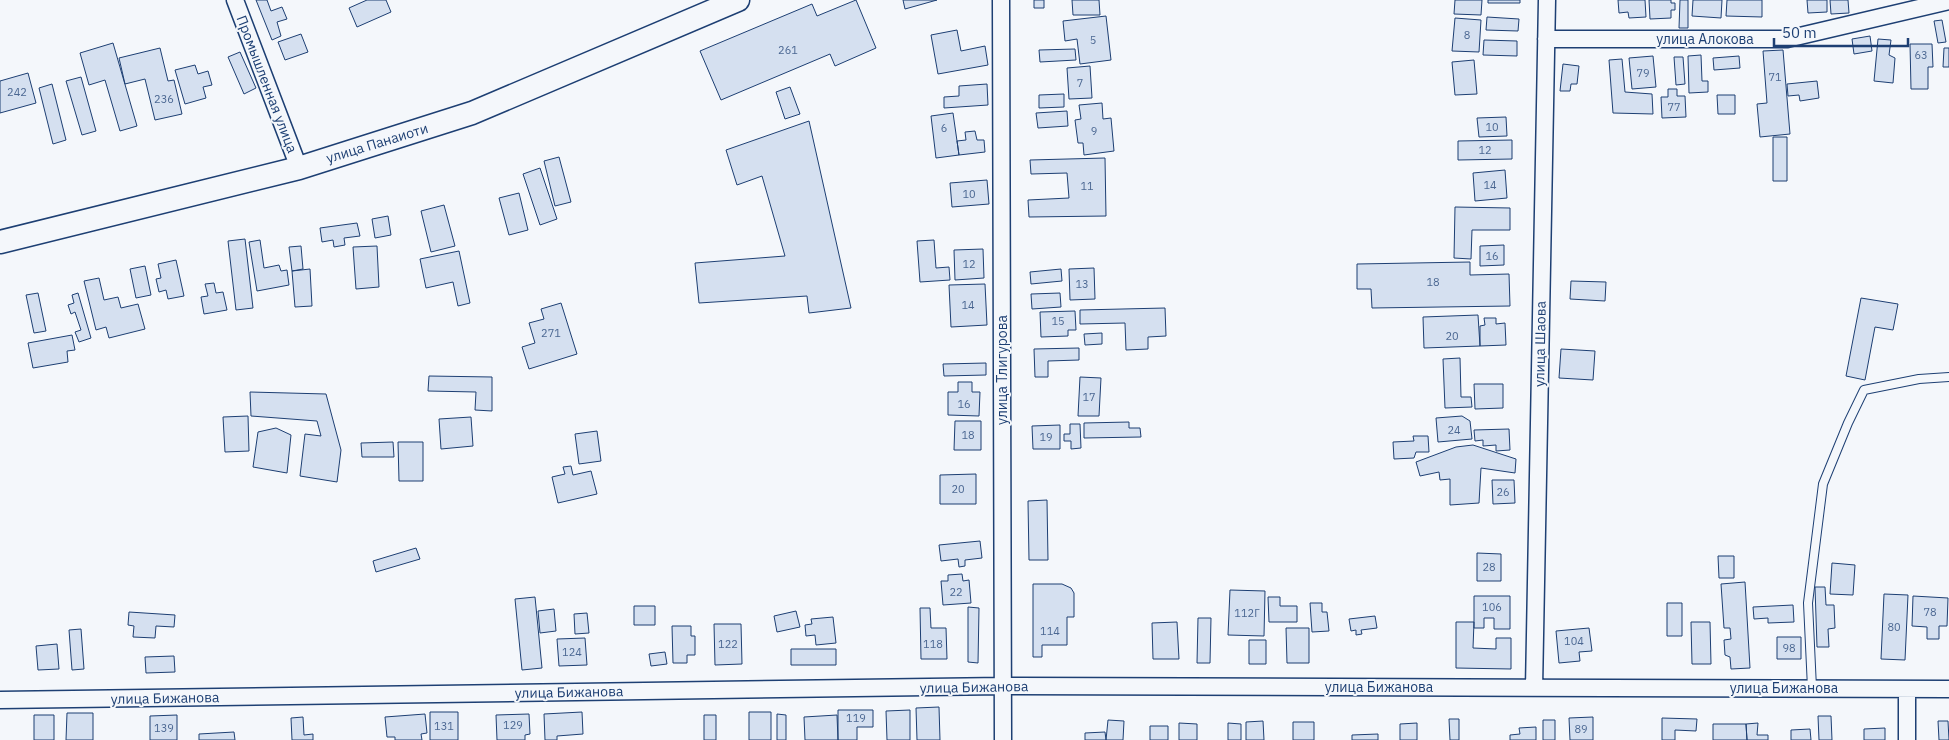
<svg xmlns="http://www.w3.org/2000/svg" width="1949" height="740" font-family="'IBM Plex Sans',sans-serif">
  <rect width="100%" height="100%" fill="#f4f7fb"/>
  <path fill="#d5e0f0" stroke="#1d3f73" d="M256,0H267L271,11L282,7L287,19L277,22L281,36L272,40Z
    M367,0H386L391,12L357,27L349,8Z
    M856,0L876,48L835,66L830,54L721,100L700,51L812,4L817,16Z
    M903,0H937L905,9Z
    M1034,0H1044V8H1034Z
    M1072,0H1099L1100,15H1073Z
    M1455,0H1482L1481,15L1454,14Z
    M1488,0H1520V3H1488Z
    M1618,0H1645L1646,17L1629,18L1628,12L1619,13Z
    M1649,0H1671V3H1675V10H1671V18L1650,19Z
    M1680,0H1688V28H1679Z
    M1693,0H1722L1721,18L1692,16Z
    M1727,0H1762V17L1726,16Z
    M1807,0H1827V12L1808,13Z
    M1830,0H1848L1849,13L1831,14Z
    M1106,16L1111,60L1080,64L1077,39L1065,41L1063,21Z
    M1487,17L1519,19L1518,31L1486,30Z
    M1455,18L1481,20L1479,52L1452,51Z
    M1942,20L1946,42L1938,43L1934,21Z
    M957,30L961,51L985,46L988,65L938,74L931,35Z
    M301,34L308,52L285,60L278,42Z
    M1870,36L1872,51L1854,54L1852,39Z
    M1878,39L1891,40L1889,55L1895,58L1893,83L1874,81Z
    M1484,40L1517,41V56L1483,55Z
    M113,43L137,126L120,131L105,80L89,85L80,53Z
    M1910,44H1932L1933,67H1928V89H1911Z
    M160,48L168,81L174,80L182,114L155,120L145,79L125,84L119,58Z
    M1944,48H1949V67H1943Z
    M1075,49L1076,60L1040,62L1039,50Z
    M1783,50L1790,134L1760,137L1757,104L1767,103L1763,51Z
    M240,52L256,88L244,94L228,57Z
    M1701,55L1702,81H1708V92L1689,93L1688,56Z
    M1653,56L1656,87L1632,89L1629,58Z
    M1739,56L1740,68L1714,70L1713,58Z
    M1674,57H1683L1685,84L1676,85Z
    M1622,59L1625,92L1652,94L1653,114L1613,113L1609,60Z
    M1474,60L1477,94L1455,95L1452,62Z
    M1563,64L1579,66L1577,84H1571L1570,91H1560Z
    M195,65L198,74L208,71L212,85L203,87L206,98L185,104L175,70Z
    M1090,66L1092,98L1069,99L1067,68Z
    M28,73L36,103L0,113V81Z
    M81,77L96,131L82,135L66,81Z
    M1817,81L1819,98L1800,101L1799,95L1788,96L1787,84Z
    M52,84L66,140L53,144L39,88Z
    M987,84L988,105L944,108V97L959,96V86Z
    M790,87L800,114L785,119L776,92Z
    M1668,89H1677V96H1685L1686,117L1662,118L1661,97H1668Z
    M1064,94V107L1039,108V95Z
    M1717,95H1735V114H1718Z
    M1102,103L1103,119L1111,118L1114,151L1084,155L1083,143H1078L1075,120L1081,119L1079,105Z
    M1067,111L1068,126L1038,128L1036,113Z
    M953,113L959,155L936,158L931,116Z
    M1506,117L1507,136L1479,137L1477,118Z
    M809,121L851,308L809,313L807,296L699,303L695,263L785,256L762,176L737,185L726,150Z
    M975,131L977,140H984L985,152L959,155L957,141L966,140L965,132Z
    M1773,137H1787V181H1773Z
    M1512,140V159L1458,160V141Z
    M559,157L571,202L555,206L544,161Z
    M1105,158L1106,216L1029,217L1028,200L1069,198L1067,173L1031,174L1030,160Z
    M540,168L557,219L540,225L523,174Z
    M1505,170L1507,198L1475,201L1473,173Z
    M987,180L989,204L952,207L950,183Z
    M519,193L528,230L509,235L499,198Z
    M444,205L455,246L431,252L421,211Z
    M1455,207L1510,208V230H1472L1471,259L1454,258Z
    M388,216L391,235L375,238L372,219Z
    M357,223L360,236L344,238L345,245L334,247L333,240L322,242L320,228Z
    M245,239L253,308L236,310L228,241Z
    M260,240L264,268L279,265L281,271L287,270L289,285L257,291L249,242Z
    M934,240L936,268L949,267L950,280L920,282L917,241Z
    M1504,245V265L1480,266V246Z
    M301,246L303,269L292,271L289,247Z
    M377,246L379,287L356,289L353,247Z
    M983,249L984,278L955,280L954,250Z
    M459,251L470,303L458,306L453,282L426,288L420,259Z
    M176,260L184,296L168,299L166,290L159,292L156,279L161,278L158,264Z
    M1470,262V275L1509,274L1510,306L1372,308L1371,289H1357V264Z
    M145,266L151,295L136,298L130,269Z
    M1094,268L1095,299L1070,300L1069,269Z
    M310,269L312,306L295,307L292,271Z
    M1061,269L1062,281L1031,284L1030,272Z
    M99,278L104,300L118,297L121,308L138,304L145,329L109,338L106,327L96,330L84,281Z
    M1571,281L1606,282L1605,301L1570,299Z
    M214,283L216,293L223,292L227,310L204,314L201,297L208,296L205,284Z
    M985,284L987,325L951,327L949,285Z
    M38,293L46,331L34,333L26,295Z
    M78,293L91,338L79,342L75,332L81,330L75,312L71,314L68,305L74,303L72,295Z
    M1060,293L1061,307L1032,309L1031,294Z
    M1861,298L1898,304L1893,330L1875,327L1865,380L1846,376Z
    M561,303L577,354L529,369L522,347L535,343L529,323L544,319L541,309Z
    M1165,308L1166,336L1148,337V349L1126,350L1125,323L1080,324V310Z
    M1075,311L1076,330H1068V336L1041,337L1040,312Z
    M1478,315L1480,346L1424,348L1423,317Z
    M1484,318H1496V324L1505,323L1506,345L1480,346V326L1485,325Z
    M1102,333V344L1085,345L1084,334Z
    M72,335L75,350L67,351L68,362L33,368L28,343Z
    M1079,348V360L1048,361V377H1035L1034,349Z
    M1561,349L1595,351L1593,380L1559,378Z
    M1460,358L1461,397H1471L1472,407L1445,408L1443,359Z
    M986,363V375L944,376L943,364Z
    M429,376L492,377V411L475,410L476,392L428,391Z
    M1080,377L1101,378L1099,416H1078Z
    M958,382H972V392H980L979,416L948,415V392H958Z
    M1474,384H1503V408L1475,409Z
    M250,392L326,394L341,450L337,482L300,476L305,434L321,436L317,421L251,416Z
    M248,416L249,451L225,452L223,417Z
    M1462,416L1470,421L1472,439L1438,442L1436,418Z
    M471,417L473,446L441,449L439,419Z
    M955,421H981V450H954Z
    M1129,422V428H1140L1141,437L1084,438V423Z
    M1070,424H1080L1081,448L1071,449V441H1064V434H1070Z
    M1060,425V449H1033L1032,426Z
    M276,428L291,435L287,473L253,467L258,432Z
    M1509,429L1510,450L1496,451V445L1483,446V440L1475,441L1474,430Z
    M597,431L601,461L579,464L575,434Z
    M1413,436H1428L1429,452H1416L1414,458L1394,459L1393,442L1414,441Z
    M393,442L394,457H362L361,443Z
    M398,442H423V481H399Z
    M1473,445L1516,459L1515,473L1481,468L1479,503L1450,505V479L1440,480L1439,472L1420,476L1416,462L1456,447Z
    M571,466L573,475L591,471L597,494L558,503L552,477L565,474L563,467Z
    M976,474V504H940V475Z
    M1492,480H1514L1515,503L1493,504Z
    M1047,500L1048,560H1029L1028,501Z
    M980,541L982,558L965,560V566L959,567L958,559L941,561L939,545Z
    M416,548L420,559L376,572L373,561Z
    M1477,553L1501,554V581H1477Z
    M1718,556H1734V578H1719Z
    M1832,563L1855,565L1853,595L1830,594Z
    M962,574L963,581L969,580L971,603L943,605L941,581H948V575Z
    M1745,582L1750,668L1731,669L1730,657L1725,655L1724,640L1731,639L1730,628H1724L1721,584Z
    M1033,584H1062L1071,588L1074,593V617H1067V645H1042V657H1033Z
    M1815,587H1825L1826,605H1834L1835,628L1828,629L1829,647H1817Z
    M1230,590L1265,591L1264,636L1228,635Z
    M1884,594L1908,595L1905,660L1881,659Z
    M1474,596H1510V629H1494V618H1484V628H1474Z
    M1913,596L1948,598L1947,626H1939V639H1927V627L1912,626Z
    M535,597L542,668L522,670L515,599Z
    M1268,597H1280V606H1297V622H1269Z
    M1310,603H1322V612H1327L1329,631L1312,632Z
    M1667,603H1682V636H1667Z
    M1793,605L1794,622L1768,623V618L1754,619L1753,607Z
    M634,606H655V625H634Z
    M968,607L979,608L978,663L968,662Z
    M920,608H930L931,628H946L947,659H921Z
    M554,609L556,631L540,633L538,611Z
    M796,611L800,627L777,632L774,616Z
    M129,612L175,615L174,627L156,626L155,638L133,637L134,626L128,625Z
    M587,613L589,633L575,634L574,614Z
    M1375,616L1377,628L1361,630L1362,634L1356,635V630L1351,631L1349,619Z
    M833,617L836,643L816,645L815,635L806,636L805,625L812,624L811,619Z
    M1198,618H1211L1210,663H1197Z
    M1177,622L1179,659H1153L1152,623Z
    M1456,622H1474L1473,648L1496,649V638H1511V669L1456,668Z
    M1691,622H1710L1711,664H1692Z
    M714,624H741L742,664L715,665Z
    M672,626H691V636H695V655H687V663H673Z
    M1286,628H1309V663H1287Z
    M1589,628L1592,651L1579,652L1580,661L1559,663L1556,631Z
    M81,629L84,669L72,670L69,630Z
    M1777,637H1801V659H1777Z
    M585,638L587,665L559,666L557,639Z
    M1249,640H1266V664H1249Z
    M57,644L59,669L38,670L36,646Z
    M791,649H836V665H791Z
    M665,652L667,664L651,666L649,654Z
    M174,656L175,672L146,673L145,657Z
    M939,707L940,740H917L916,708Z
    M838,710H873V727H857V740H838Z
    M910,710V740H887L886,711Z
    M430,712H458V740H430Z
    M582,712L583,734L557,736V740H545L544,714Z
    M749,712H771V740H749Z
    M67,713H93V740H66Z
    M425,714L427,733L421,734L422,740H395V737H387L385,717Z
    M529,714L530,734L525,735V740H497L496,715Z
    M777,714L786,715V740H777Z
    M34,715H54V740H34Z
    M177,715V740H150V716Z
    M704,715H716V740H704Z
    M837,715L838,740H805L804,717Z
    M1818,716H1831L1832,740H1819Z
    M303,717L304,735L313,734V740H292L291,718Z
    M1593,717V740H1570L1569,718Z
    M1662,718L1697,719L1696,731L1675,730V740H1662Z
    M1449,719H1459V740H1450Z
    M1108,720L1124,721L1123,740H1106Z
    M1543,720H1555V740H1543Z
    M1263,721L1264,740H1246V722Z
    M1938,721H1948L1949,740H1939Z
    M1293,722H1314V740H1293Z
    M1179,723L1197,724V740H1179Z
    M1228,723L1241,724V740H1228Z
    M1417,723V740H1400V724Z
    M1758,723L1757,735H1768V740H1747L1746,724Z
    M1713,724H1746L1747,740H1713Z
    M1150,726H1168V740H1150Z
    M1536,727V740H1510V735L1520,734L1519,728Z
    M1885,728V740H1864V729Z
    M1810,729L1811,740H1791V730Z
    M234,732L235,740H199V734Z
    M1105,732L1106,740H1085V733Z
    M1378,734V740H1352V735Z"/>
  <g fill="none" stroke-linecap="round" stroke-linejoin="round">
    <g stroke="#1d3f73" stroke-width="10">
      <path id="lane" d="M1812,688L1808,603L1823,484L1848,423L1864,390L1919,379L1949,377"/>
    </g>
    <g stroke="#1d3f73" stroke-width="19">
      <path id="street" d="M235,0L299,168
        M1001,0L1003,740
        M1546,39H1787L1949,1
        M1534,688L1547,0
        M0,700L1003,686L1949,689
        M1907,740V689"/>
    </g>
    <g stroke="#1d3f73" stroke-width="25">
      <path id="secondary" d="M0,242L299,168L472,113L738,0"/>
    </g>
    <use href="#lane" stroke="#f4f7fb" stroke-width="8"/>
    <use href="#street" stroke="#f4f7fb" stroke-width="16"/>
    <use href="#secondary" stroke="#f4f7fb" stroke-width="22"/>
  </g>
  <g text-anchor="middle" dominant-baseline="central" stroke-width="4" stroke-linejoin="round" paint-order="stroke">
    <g font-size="11" fill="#4b6792">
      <text x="1467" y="35">8</text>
      <text x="1093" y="40">5</text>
      <text x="788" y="50">261</text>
      <text x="1921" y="55">63</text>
      <text x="1643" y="73">79</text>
      <text x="1775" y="77">71</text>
      <text x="1080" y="83">7</text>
      <text x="17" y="92">242</text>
      <text x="164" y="99">236</text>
      <text x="1674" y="107">77</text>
      <text x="1492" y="127">10</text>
      <text x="944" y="128">6</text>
      <text x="1094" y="131">9</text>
      <text x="1485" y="150">12</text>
      <text x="1490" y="185">14</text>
      <text x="1087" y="186">11</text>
      <text x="969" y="194">10</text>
      <text x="1492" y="256">16</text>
      <text x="969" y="264">12</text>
      <text x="1433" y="282">18</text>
      <text x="1082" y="284">13</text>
      <text x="968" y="305">14</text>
      <text x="1058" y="321">15</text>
      <text x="551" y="333">271</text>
      <text x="1452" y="336">20</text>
      <text x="1089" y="397">17</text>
      <text x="964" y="404">16</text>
      <text x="1454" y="430">24</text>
      <text x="968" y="435">18</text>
      <text x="1046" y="437">19</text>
      <text x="958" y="489">20</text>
      <text x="1503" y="492">26</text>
      <text x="1489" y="567">28</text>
      <text x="956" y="592">22</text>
      <text x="1492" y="607">106</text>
      <text x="1930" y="612">78</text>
      <text x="1247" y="613">112Г</text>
      <text x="1894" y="627">80</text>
      <text x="1050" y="631">114</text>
      <text x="1574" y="641">104</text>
      <text x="728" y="644">122</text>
      <text x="933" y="644">118</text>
      <text x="1789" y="648">98</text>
      <text x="572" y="652">124</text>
      <text x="856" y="718">119</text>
      <text x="513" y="725">129</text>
      <text x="444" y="726">131</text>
      <text x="164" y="728">139</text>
      <text x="1581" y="729">89</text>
    </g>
    <g font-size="14" fill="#1d3f73" stroke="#f4f7fb">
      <text x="1705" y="39">улица Алокова</text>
      <text transform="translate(267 84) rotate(69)">Промышленная улица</text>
      <text transform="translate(377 143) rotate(-17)">улица Панаиоти</text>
      <text transform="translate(1540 344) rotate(-89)">улица Шаова</text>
      <text transform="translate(1002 370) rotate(-90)">улица Тлигурова</text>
      <text transform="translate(974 687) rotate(-1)">улица Бижанова</text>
      <text x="1379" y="687">улица Бижанова</text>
      <text x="1784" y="688">улица Бижанова</text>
      <text transform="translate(569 692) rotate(-1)">улица Бижанова</text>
      <text transform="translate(165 698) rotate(-1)">улица Бижанова</text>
    </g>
  </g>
  <path d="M1774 38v8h134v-8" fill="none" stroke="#1d3f73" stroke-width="2.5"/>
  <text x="1782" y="38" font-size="15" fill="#1d3f73" stroke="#f4f7fb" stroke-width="4" paint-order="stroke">50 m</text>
</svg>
